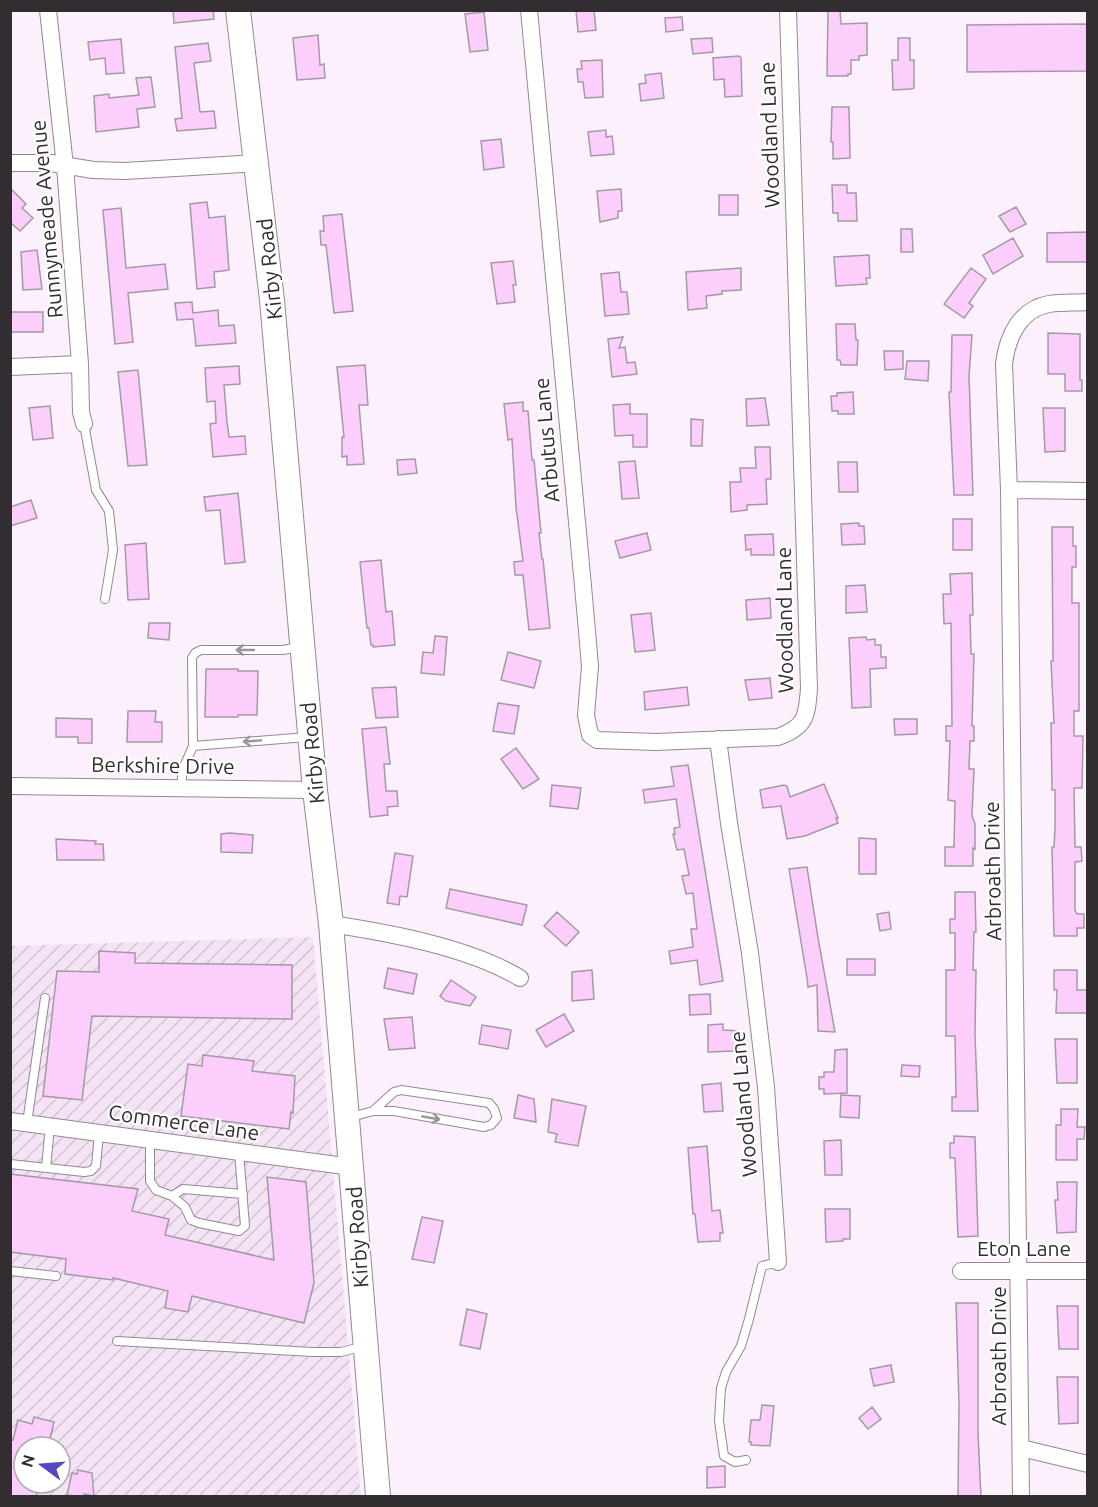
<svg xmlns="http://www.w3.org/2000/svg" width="1098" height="1507" font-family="Ubuntu,sans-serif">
  <defs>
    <pattern id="industrial-furrows" width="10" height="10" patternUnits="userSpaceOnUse" patternTransform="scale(1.5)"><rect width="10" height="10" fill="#f4e3f5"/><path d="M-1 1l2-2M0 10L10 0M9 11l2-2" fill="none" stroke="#d2c3d2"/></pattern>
  </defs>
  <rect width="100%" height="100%" fill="#fcf0fc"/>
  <path fill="url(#industrial-furrows)" fill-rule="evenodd" d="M313,937L361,1496H11L10,946ZM24,1447H60V1483H24Z"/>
  <path fill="#fccefc" stroke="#a499a4" stroke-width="1.5" d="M173,10H213L214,19L174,23Z
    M576,10H594L596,30L578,32Z
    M828,10H840L841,24L867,23V55L859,56V60H851V74H848V76H827Z
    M484,12L488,50L470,52L465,14Z
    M682,17L683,30L666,32L665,18Z
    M1088,24V71L967,72V25Z
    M318,35L320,65L324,64L325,78L297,80L293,38Z
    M712,38L713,52L693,54L691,39Z
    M898,38H910V60H914V88L911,89L893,90L892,60H898Z
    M121,39L124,73L106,74L105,58L90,60L88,42Z
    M208,43L211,61L194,63L200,112L214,111L216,128L177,131L175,119L182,118L175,47Z
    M739,56L741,58L742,96L725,97L724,79L714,80L713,58Z
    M602,60L603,97L585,98L583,82H578L577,69H582L581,61Z
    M661,73L664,98L641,101L639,84L646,83L645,75Z
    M151,77L155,107L137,109L139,127L96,132L94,96L109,94V98L139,95L136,78Z
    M832,107H849L850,158L833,159V142H831Z
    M606,130V137L612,136L614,154L591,156L588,132Z
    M501,139L504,167L484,170L481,141Z
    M832,185H847V193H856L857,221H838V213H833Z
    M10,188L26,204L22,208L33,218L20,231L10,222Z
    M621,189L622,211H618V218L600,222L597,191Z
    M719,195H738V215H719Z
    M207,202L209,218L225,216L229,270L214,272L215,287L197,289L190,204Z
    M1016,207L1026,224L1010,232L999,216Z
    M121,208L126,268L165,264L168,289L128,293L133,342L115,344L103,210Z
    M342,214L353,311L334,313L326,245H321L320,231H324L323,216Z
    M901,229H912L913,252H901Z
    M1087,232V262H1047V233Z
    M1013,238L1023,256L993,274L983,255Z
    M37,250L42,289L23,290L21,252Z
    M869,255L870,278H866L867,284L836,286L834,257Z
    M513,261L516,285H513L515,302L497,304L491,263Z
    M741,268V290L722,291V294L706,296L707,308L688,310L686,272Z
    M971,268L986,279L969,303L973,306L964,318L944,304Z
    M619,272L621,292H627L629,314L605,316L601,274Z
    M192,302L193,313L218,310L219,326L234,325L236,343L196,346L193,319L177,320L175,303Z
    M10,312H43V332H10Z
    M836,324H855L856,340H858L857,365H841L840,360H837Z
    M1048,333L1080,334V380H1082V391H1065V374H1048Z
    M952,335H972L969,376L973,495H954L949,392H951Z
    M623,337L619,348L625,347L627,363L635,362L637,374L612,377L608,339Z
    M884,351H903V369L885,370Z
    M907,361H929L928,381L905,379Z
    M365,365L368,405H359L364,464L347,465V456L342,457V437H344L337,367Z
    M239,366L240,384L224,385L227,422L229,437L245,436L246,454L213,457L210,424L216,423L215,401L207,402L205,368Z
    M138,370L147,465L128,466L118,372Z
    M853,392L854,414H838V411H832L831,396H837V393Z
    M765,398L769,425L747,426L746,399Z
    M523,402V411H528L532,460H534L541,533H539L542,559H543L550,628L529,630L523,575H515L514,562L523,561L516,507L512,439L508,440L504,404Z
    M630,404V414H647V447H633V435L615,436L613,405Z
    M50,406L53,438L33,440L29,408Z
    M1043,408H1065V451L1045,452Z
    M691,419L703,420L702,446H691Z
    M755,447H770L771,479H766L767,504L747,505V510L731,512L730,482H741L740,468H756Z
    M415,459L417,473L398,475L397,460Z
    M635,461L639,498L622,499L619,462Z
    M838,462H857L858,492H839Z
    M238,493L245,562L225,564L220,510L206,511L204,497Z
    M31,500L37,518L10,526V507Z
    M953,519H972V550H953Z
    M859,523V526H864L865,544L842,545L841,524Z
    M1052,527H1073V546H1076V567H1072V603H1079V711H1074V736H1083L1082,788H1074L1075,847H1081L1082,861L1075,862V910L1077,914H1084V928H1077V936H1054L1052,847H1054L1055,829V790H1052L1051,723H1054L1051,661H1053Z
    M647,533L651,550L620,558L615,541Z
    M773,534L774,555H751V549L746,550L745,535Z
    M146,543L149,599L128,600L125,545Z
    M381,560L386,612L392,611L395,645L373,647V645H371L369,628H367L360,562Z
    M972,573L973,615H970L971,654H974L972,726H974V741H970L969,769H974L972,816L975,824V849L973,848V866H945V847H954L955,801L948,800L950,741H946V726H952L951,623L944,624L943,594H951L950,574Z
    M865,585L867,612L846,613V586Z
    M770,598L771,618L747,620L746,600Z
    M651,613L655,650L635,652L631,615Z
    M149,623H170L169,640L148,638Z
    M435,636L447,637L444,675L421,673L423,652L433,653Z
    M866,637L867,640L875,639V645H881V657H886V668L870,669L871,707L852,708L849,638Z
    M508,652L541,661L534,688L501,680Z
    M206,669H238V671H258L257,715H238V717H205Z
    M770,678L772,698L749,700L745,680Z
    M396,687L398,717L376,718L372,688Z
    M687,687L689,705L645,710L644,692Z
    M498,703L519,706L514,734L493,731Z
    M128,711H156L155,722H162V742H127Z
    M56,718L92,719V743H78V737H56Z
    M894,719H917V734L895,735Z
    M386,727L390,764H384L386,791H397L398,806L387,807L388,815L370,817L362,729Z
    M516,748L539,779L523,789L501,759Z
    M688,765L723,981L700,985L697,960L671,964L669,951L693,947L691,929H697L693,893L686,894L682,876L689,875L684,849L677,850L673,834H675L674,828L680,827L676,799L645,803L643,790L674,786L671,767Z
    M824,784L838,818H836L838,823L805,836L787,839L781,806L763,808L760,790L784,785L787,786L790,797Z
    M552,785L581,788L578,809L550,806Z
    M229,833L253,835L252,853L221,852V834Z
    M859,838L876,839V874H859Z
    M56,839L96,841L95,844H103L104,860H57Z
    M395,853L413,856L407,897L400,896L399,905L387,903Z
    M807,867L818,938L835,1032L818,1031L817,985L808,987L807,978L789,869Z
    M450,889L527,905L522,925L446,908Z
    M955,892H975L976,932H974L973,970H976L975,1035L978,1111H952V1097H956L955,1036H946V970H955V933H950V919H955Z
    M557,912L579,932L566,946L544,926Z
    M889,912L891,929L880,931L877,914Z
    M99,951L135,953V963L292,965V1019L92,1016L82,1100L43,1096L57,971L99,972Z
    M847,959H875V975H847Z
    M388,968L417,974L413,994L384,988Z
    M592,970L594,999L572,1001V972Z
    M1054,970H1077V990H1087V1013H1056L1057,990H1054Z
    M451,980L476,997L470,1006L446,1001L440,996Z
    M710,994L711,1014L690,1015L689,995Z
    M564,1014L574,1031L546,1047L536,1030Z
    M412,1017L415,1048L389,1050L384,1019Z
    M723,1024V1030L739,1031V1049H734V1051L708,1052V1025Z
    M482,1025L511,1030L508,1049L479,1044Z
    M1055,1039H1077V1083H1057Z
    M847,1049V1093L824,1094V1089H819V1077H824V1072H834L835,1050Z
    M203,1055L254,1061L252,1071L295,1076L293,1113L291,1112L289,1129L181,1116L188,1064L202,1066Z
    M902,1065L920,1066L919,1077L901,1076Z
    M721,1083L723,1111L704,1112L702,1085Z
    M518,1095L534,1099L536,1122L514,1118Z
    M841,1095L860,1096L859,1118L840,1117Z
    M552,1099L586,1106L578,1146L555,1142L557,1134L548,1132Z
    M1061,1109H1078L1077,1127H1085L1084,1139H1077V1160H1056V1125H1061Z
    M954,1136L975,1137L978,1236L958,1237L955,1158H950V1143H954Z
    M841,1140L842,1175H825L824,1141Z
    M707,1146L712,1211L720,1210L723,1233H720V1241L698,1242L695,1214H693L688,1148Z
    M10,1174L138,1189L132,1211L169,1219L165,1235L274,1260L267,1177L306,1182L314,1283L304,1323L192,1296L188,1312L165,1308L168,1291L113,1278V1280L65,1274L66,1259L10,1252Z
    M1057,1182H1077L1076,1232L1057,1233L1055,1200H1058Z
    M825,1209H850V1239H843V1241L826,1242Z
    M422,1217L443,1221L434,1263L412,1259Z
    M956,1303H978V1433L981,1497H958L959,1404Z
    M1057,1306H1078V1349H1059Z
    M467,1309L487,1314L480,1349L460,1345Z
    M891,1365L894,1382L874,1386L870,1369Z
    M1057,1377H1078V1423L1059,1424Z
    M762,1405L774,1406L770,1446L751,1445V1442H749L751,1420H760Z
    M872,1407L881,1419L868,1429L859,1418Z
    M34,1417L54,1422L48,1447H24V1483H39L36,1497H10V1439L13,1440L18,1420L32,1424Z
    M725,1466V1487L707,1488V1467Z
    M78,1470L92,1473L94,1496L84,1494V1497L67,1495L72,1473L77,1474Z"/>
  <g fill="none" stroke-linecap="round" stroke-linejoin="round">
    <g stroke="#938893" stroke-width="10">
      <path id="service" d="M84,424L96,490L109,511L113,550L105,599
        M193,746L307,737
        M182,788V771L193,746L192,658L195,653L201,650H283L299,647
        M348,1118L373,1111H394L484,1127L491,1125L497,1118L494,1109L489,1103L401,1090L394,1092L373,1111
        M27,1123L45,998
        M150,1140V1181L156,1190L172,1196L185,1207L191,1220L199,1223L239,1231L245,1226L239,1152
        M10,1164L84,1172L91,1171L96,1166L99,1133
        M46,1168L50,1126
        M172,1196L183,1189L243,1194
        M10,1271L56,1276
        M117,1341L313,1352H341L365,1346
        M746,1460L735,1462L724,1456L719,1421L721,1388L726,1372L741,1346L749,1319L762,1266L778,1262"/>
    </g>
    <g stroke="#938893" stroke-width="18">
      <path id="minor" d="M48,10L65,166L80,364L81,412L84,424
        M529,10L583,586L590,666L586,715L590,735L597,740L656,742L778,737C806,727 807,716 809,688L788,10
        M10,163H51L93,170L125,171L258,163
        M10,367L80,364
        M1009,490L1088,491
        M718,739L729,823L750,953L766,1087L778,1262
        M10,786L315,790
        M331,924C390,933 468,947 520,978
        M10,1121L352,1167
        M961,1271H1088
        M1021,1448L1088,1464
        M1021,1496L1009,490L1004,364C1007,337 1020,309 1049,304C1062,302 1075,303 1088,302"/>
    </g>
    <g stroke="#938893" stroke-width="26">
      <path id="secondary" d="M238,10L272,300L315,790L331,924L378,1496"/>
    </g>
    <use href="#service" stroke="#fff" stroke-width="8"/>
    <use href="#minor" stroke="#fff" stroke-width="16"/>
    <use href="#secondary" stroke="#fff" stroke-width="24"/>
  </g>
  <defs><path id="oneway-shaft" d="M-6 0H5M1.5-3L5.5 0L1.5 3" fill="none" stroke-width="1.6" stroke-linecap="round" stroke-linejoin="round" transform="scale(1.5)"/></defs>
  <g stroke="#989698">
    <use href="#oneway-shaft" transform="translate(245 650) rotate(-180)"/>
    <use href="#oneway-shaft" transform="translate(252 741) rotate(176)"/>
    <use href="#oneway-shaft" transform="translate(431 1118) rotate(10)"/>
  </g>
  <g text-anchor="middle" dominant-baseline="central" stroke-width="4.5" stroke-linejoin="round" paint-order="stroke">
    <g font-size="21" fill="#312d31" stroke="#fff">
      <text transform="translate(769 135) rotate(-92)">Woodland Lane</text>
      <text transform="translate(46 219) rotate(-95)">Runnymeade Avenue</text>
      <text transform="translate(269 269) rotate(-96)">Kirby Road</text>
      <text transform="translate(546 440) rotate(-95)">Arbutus Lane</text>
      <text transform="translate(784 620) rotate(-91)">Woodland Lane</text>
      <text transform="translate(312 753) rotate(-95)">Kirby Road</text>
      <text transform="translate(163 765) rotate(1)">Berkshire Drive</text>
      <text transform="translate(992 871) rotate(-91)">Arbroath Drive</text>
      <text transform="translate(743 1104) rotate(-95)">Woodland Lane</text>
      <text transform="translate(184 1122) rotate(8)">Commerce Lane</text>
      <text transform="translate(357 1237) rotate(-94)">Kirby Road</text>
      <text x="1024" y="1248">Eton Lane</text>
      <text transform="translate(998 1356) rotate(-90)">Arbroath Drive</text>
    </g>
  </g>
  <rect width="1098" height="1507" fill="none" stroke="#312d31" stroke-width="24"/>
  <g transform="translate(42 1465) rotate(286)"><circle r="28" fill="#ffffff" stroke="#adabad" stroke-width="1.5"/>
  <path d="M0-4.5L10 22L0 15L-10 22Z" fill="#5448c0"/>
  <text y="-9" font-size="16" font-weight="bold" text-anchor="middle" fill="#312d31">N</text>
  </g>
</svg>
